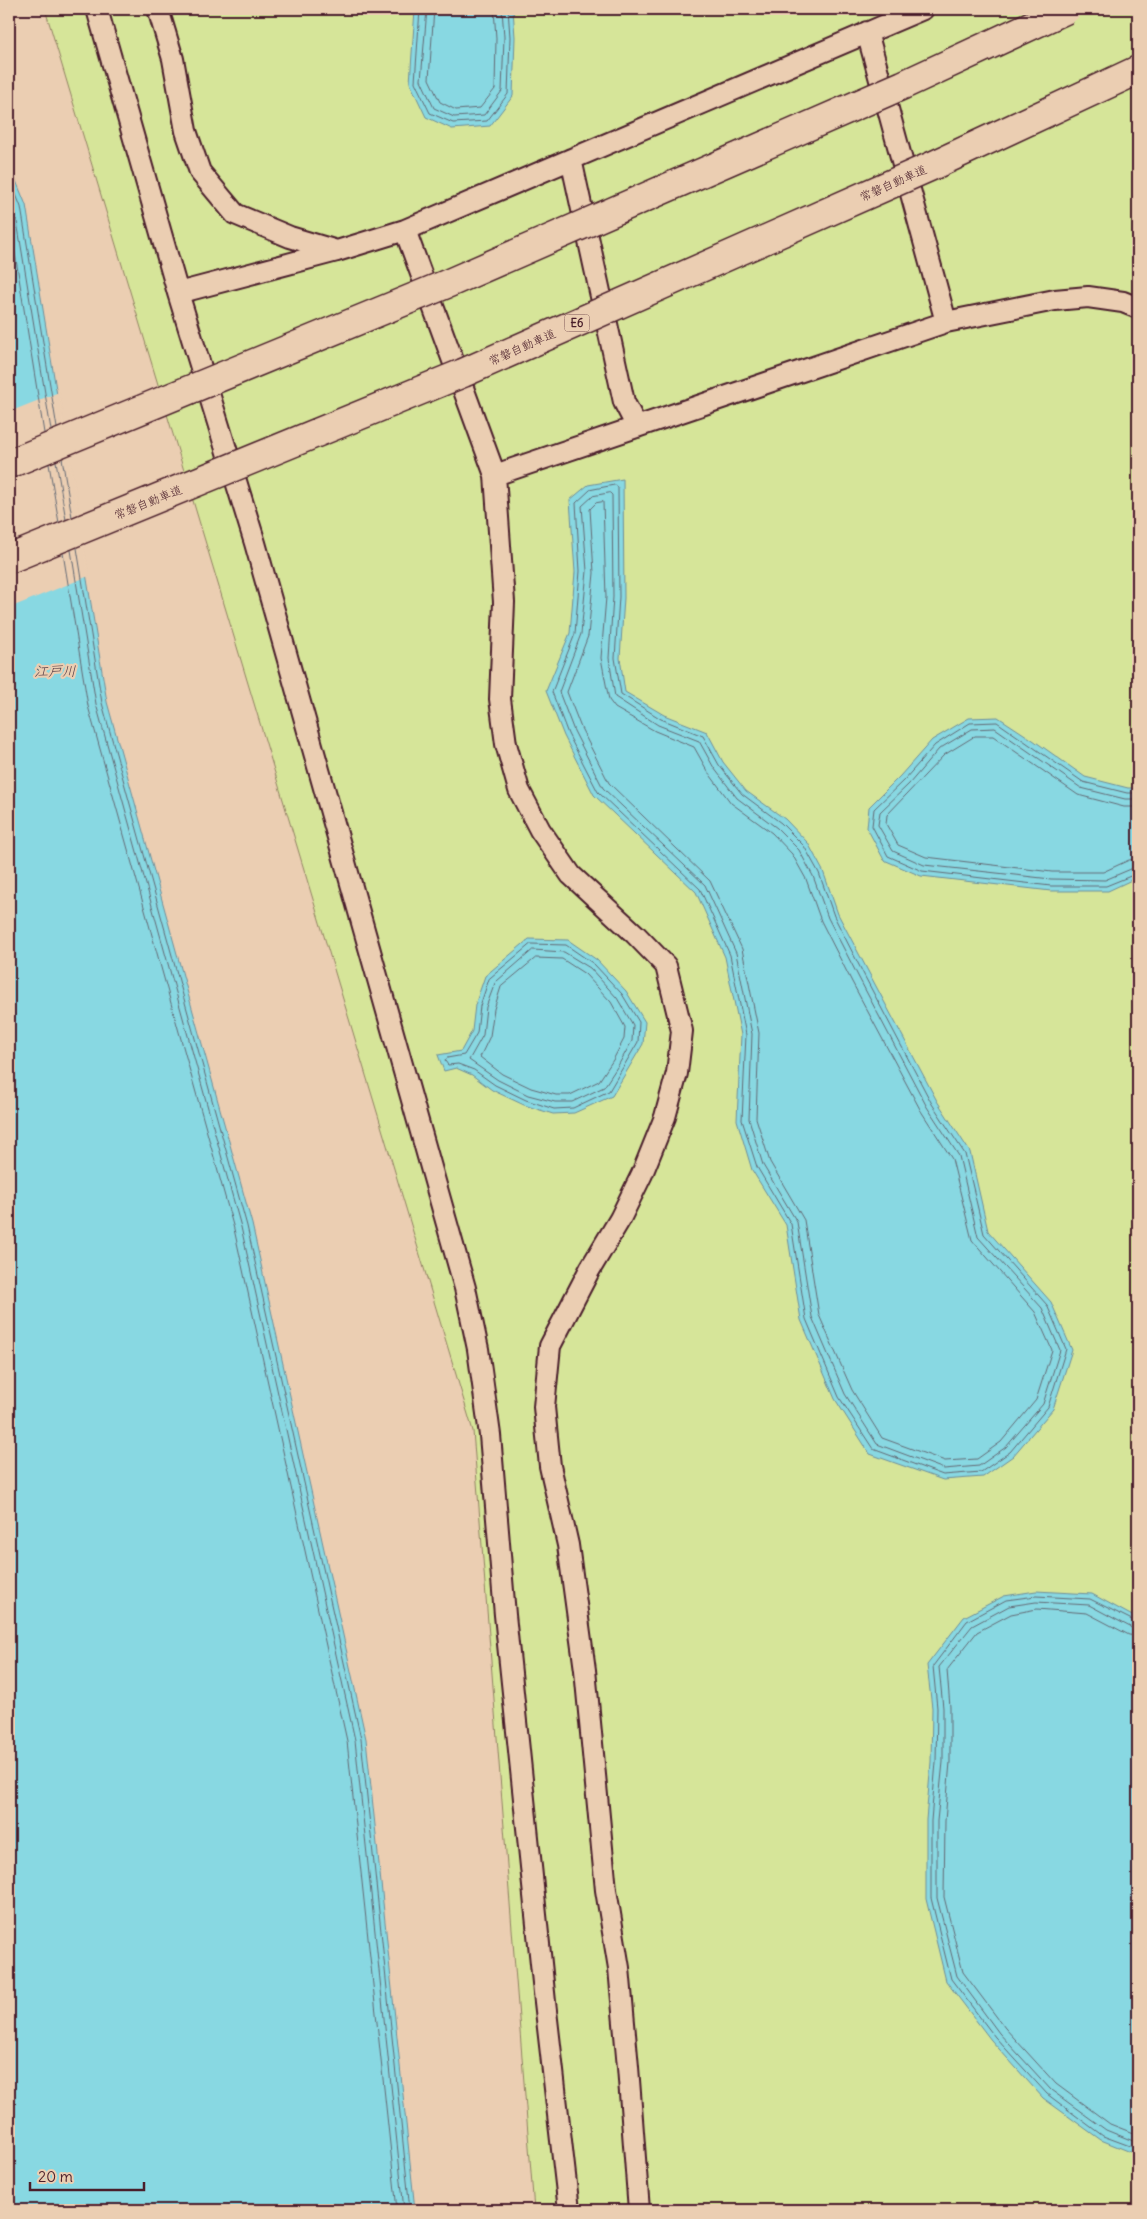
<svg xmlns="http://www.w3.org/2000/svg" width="1147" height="2219" font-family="Delius,'Klee One',sans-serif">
  <rect width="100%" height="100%" fill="#ebceb2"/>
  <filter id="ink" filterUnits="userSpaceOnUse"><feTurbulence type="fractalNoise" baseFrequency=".02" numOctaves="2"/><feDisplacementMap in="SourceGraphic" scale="10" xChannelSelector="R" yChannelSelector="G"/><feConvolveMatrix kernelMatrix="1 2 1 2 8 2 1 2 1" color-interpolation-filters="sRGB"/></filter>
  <g filter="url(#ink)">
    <path fill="#d6e599" stroke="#908262" d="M45,9H1133L1138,26V2210H534L473,1431Z"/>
    <path fill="#88d8e2" stroke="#6f8e99" d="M415,9H513L515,37L513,96L490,126L452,129L426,117L410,83Z
      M9,164L26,205L107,702L252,1224L366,1739L415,2210H9Z
      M623,479L624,598L620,658L625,692L664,715L707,732L723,762L746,791L785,819L808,843L823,871L838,914L869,973L937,1101L970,1152L988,1231L1051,1302L1072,1350L1053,1409L1013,1456L983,1477L943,1480L870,1454L835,1399L801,1320L786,1225L752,1170L737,1120L741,1035L725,957L696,892L594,795L564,736L546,691L570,633L575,572L570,500L588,485Z
      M998,717L1033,740L1085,777L1128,788H1138V877L1108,891H1051L921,876L884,860L867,828L869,807L900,776L932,740L969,718Z
      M529,939L568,940L597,960L626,991L645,1022L643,1044L612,1096L574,1113L553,1114L524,1105L492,1090L472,1075L456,1068L444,1071L438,1055L461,1051L472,1031L475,1005L485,976Z
      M1036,1591L1092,1594L1138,1619V2155L1101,2140L1043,2098L991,2040L946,1981L926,1899V1820L931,1762L932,1708L927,1665L964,1617L1004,1596Z"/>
    <path fill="#ebceb2" d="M59,392L89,576L9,608V412Z"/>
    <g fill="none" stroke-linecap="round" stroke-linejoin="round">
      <path stroke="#636974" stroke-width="1" d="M420,9L415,82L430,113L453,123L487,121L508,94L510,37L508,9
        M427,9L421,80L434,108L454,117L484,115L502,91L504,37L502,9
        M434,9L429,79L440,102L456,110L480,108L495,89L496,38L494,9
        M9,177L21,207L57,428
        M9,193L15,209L51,430
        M9,216L44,433
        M62,458L72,517
        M56,461L66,520
        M49,464L59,523
        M616,485L618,488L619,597L615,658L621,694L661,719L703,736L719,765L742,794L781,823L804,846L819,873L834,916L864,975L932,1104L965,1154L984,1234L1047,1305L1066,1349L1048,1407L1010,1452L981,1472L943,1475L873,1449L839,1397L806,1319L791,1224L757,1167L742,1120L746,1035L730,955L700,889L598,792L568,734L552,692L575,634L580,571L576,503L590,490Z
        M610,493L612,495L613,597L609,658L615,697L658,725L699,741L714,768L737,798L777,828L799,850L813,876L828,918L859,978L927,1107L959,1156L978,1237L1042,1308L1060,1350L1043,1404L1006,1447L979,1466L944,1469L877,1444L845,1394L812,1317L797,1222L763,1165L749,1119L752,1034L736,953L705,885L603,788L574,731L559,692L581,634L587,571L582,506L593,496Z
        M603,502L606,597L601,658L609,700L615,708L655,731L694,747L708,772L731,803L772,833L792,854L806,879L821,921L852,982L921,1111L952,1159L972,1240L1035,1312L1052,1350L1036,1400L1001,1442L977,1459L945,1461L882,1438L852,1390L819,1315L804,1220L770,1162L756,1118L759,1033L742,949L710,881L609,783L581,728L567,692L588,636L594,573L590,509L596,503Z
        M77,548L102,703L247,1226L361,1739L410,2210
        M71,550L96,704L241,1227L355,1740L404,2210
        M63,553L88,706L234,1229L347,1741L397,2210
        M1138,793H1127L1083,782L997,722L970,723L935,745L904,780L874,809L872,826L888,856L922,871L1051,886H1106L1138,873
        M1138,799H1125L1081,788L995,728L972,729L939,749L909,784L880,812L878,825L893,851L924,865L1051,879L1105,880L1138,866
        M1138,807H1124L1078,795L993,736H975L944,755L887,815L886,824L898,845L926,857L1052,872H1103L1129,860L1138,859
        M531,944L566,945L594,964L622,994L639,1022L638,1042L609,1091L573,1108L554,1109L526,1100L495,1085L474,1070L458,1064L448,1065L445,1061L447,1058L464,1055L477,1033L480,1006L489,979Z
        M533,950L564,952L590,968L617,998L633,1025L632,1041L619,1064L604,1087L572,1102H555L528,1095L498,1080L469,1060L483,1035L486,1007L495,983Z
        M536,958L562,959L585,974L611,1002L625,1027L624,1039L613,1060L599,1081L570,1095H556L531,1088L502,1074L480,1057L490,1036L494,1009L501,987Z
        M1138,1623L1090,1599L1036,1596L1006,1600L967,1621L933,1666L937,1708L936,1762L931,1821V1898L951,1979L995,2037L1047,2094L1103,2136L1138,2149
        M1138,1629L1132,1628L1089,1605L1036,1602L1009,1606L972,1626L939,1667L943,1708V1762L937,1821V1898L957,1976L999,2033L1051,2090L1106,2130L1138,2143
        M1138,1636L1129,1635L1087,1613L1037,1609L1011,1614L977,1632L947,1670L950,1707V1762L945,1821L944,1897L963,1972L1005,2028L1056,2084L1110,2124L1138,2135"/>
      <g stroke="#4a1f2b" stroke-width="24">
        <path id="service" d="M97,9L178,293
          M158,9L173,59L186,131L200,172L235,214L290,237L337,251L405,230L923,9
          M867,32L946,322
          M571,159L624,402L637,427
          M405,230L495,475L504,602L500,699L506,744L519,790L540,830L571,875L635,934L666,966L682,1031L677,1073L665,1117L642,1174L620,1219L590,1269L550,1346L544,1407L550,1466L568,1545L585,1670L606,1890L619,1968L628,2067L639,2210
          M337,251L178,293L255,543L465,1288L478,1349L490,1435L505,1615L545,2002L569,2210
          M495,475L946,322L1055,300L1088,297L1123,302L1138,308"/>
      </g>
      <use href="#service" stroke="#ebceb2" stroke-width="20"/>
      <g stroke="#4a1f2b" stroke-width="31" stroke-linecap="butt">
        <path id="motorway-bridge" d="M9,464L449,283L903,85L1067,9
          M9,559L463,373L934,165L1138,70"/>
      </g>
      <use href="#motorway-bridge" stroke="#ebceb2" stroke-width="28"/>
    </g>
  </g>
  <g text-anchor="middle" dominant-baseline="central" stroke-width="4.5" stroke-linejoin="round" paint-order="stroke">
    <rect fill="#ebceb2" stroke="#7a5454" stroke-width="1" x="564.5" y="314.5" width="25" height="17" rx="4"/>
    <g font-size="11" font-weight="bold" fill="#4a1f2b">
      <text x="577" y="323">E6</text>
    </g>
    <g font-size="12" fill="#4a1f2b" stroke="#ebceb2">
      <text transform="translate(893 183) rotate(-24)">常磐自動車道</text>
      <text transform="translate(522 347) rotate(-24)">常磐自動車道</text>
      <text transform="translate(148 502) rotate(-22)">常磐自動車道</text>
    </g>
    <g font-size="14" font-style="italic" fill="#533b46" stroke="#ebceb2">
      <text x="55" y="671">江戸川</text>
    </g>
  </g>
  <rect width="1147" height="2219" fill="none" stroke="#ebceb2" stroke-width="30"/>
  <rect x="15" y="15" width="1117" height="2189" fill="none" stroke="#4a1f2b" stroke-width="2" filter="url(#ink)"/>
  <path d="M30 2182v8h114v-8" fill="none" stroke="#4a1f2b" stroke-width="2.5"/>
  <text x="38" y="2182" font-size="15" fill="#4a1f2b" stroke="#ebceb2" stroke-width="4" paint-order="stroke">20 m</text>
</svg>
